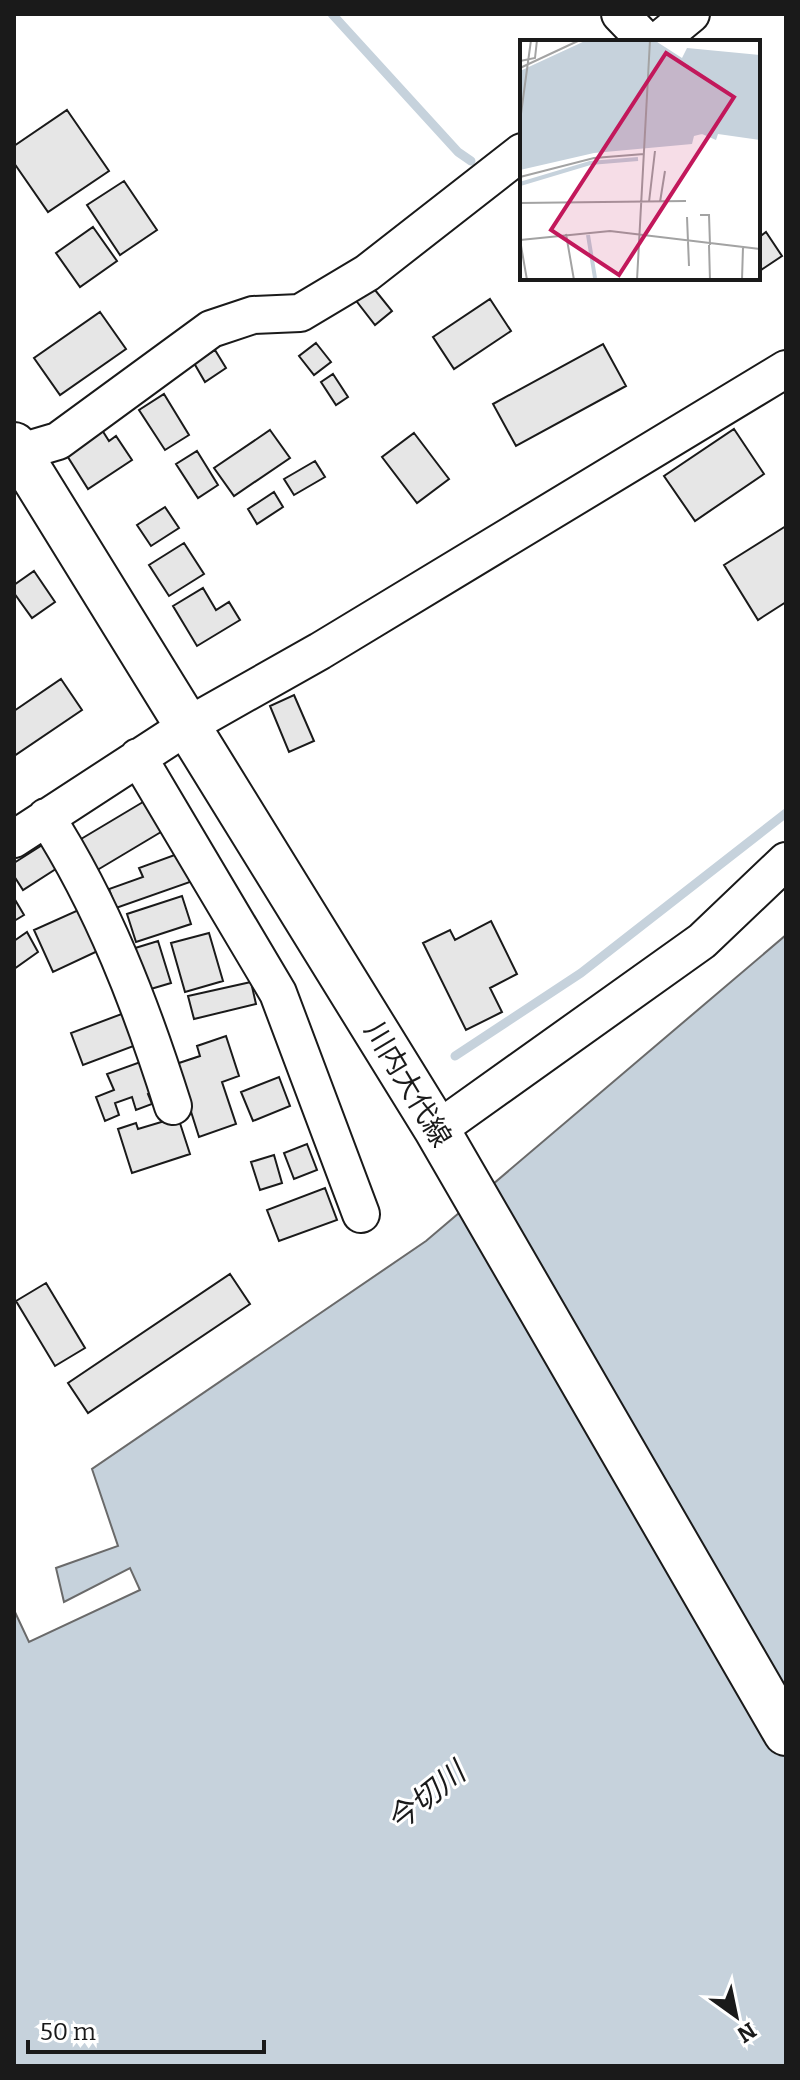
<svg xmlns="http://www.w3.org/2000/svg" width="800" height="2080" font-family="Bitter,'Noto Sans JP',serif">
  <rect width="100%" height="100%" fill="#fff"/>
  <path fill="#c6d2dc" stroke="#6a6a6a" stroke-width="2" d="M786,935V2066H14V1610L29,1642L140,1590L130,1568L64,1602L56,1568L118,1546L92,1469L426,1241Z"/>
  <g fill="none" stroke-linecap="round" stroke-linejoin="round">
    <path stroke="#c6d2dc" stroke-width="9" d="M332,14L458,152L471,161
      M455,1056L581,973L786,813"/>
  </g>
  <path fill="#e6e6e6" stroke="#1a1a1a" stroke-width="2" d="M67,110L109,171L48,212L14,163V146Z
    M124,181L157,230L120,255L87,205Z
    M93,227L117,261L80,287L56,253Z
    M766,232L782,256L758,272V238Z
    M371,285L392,311L375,325L354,298Z
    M490,299L511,331L454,369L433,337Z
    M100,312L126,349L60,395L34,358Z
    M316,343L331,362L314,375L299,356Z
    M603,344L626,386L516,446L493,404Z
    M215,350L226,368L205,382L194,363Z
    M333,374L348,397L336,405L321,382Z
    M164,394L189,435L165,450L139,410Z
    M734,429L764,474L695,521L664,476Z
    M102,430L109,441L116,436L132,460L88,489L66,454Z
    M270,430L290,458L234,496L214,468Z
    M414,433L449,479L417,503L382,457Z
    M197,451L218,485L198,498L176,464Z
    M315,461L325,477L294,495L284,479Z
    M274,492L283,507L257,524L248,509Z
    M165,507L179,528L151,546L137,525Z
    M786,526V602L758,620L724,565Z
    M184,543L204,574L169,596L149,565Z
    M34,571L55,602L32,618L14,593V585Z
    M203,588L216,610L229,602L240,620L197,646L173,606Z
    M61,679L82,710L14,756V711Z
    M294,695L314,741L289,752L270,706Z
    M148,799L166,829L94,872L76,842Z
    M47,842L62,865L23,890L14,876V863Z
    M180,853L190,882L116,908L109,889L143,877L139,868Z
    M182,896L191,924L136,942L127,914Z
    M14,898L24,915L14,921Z
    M83,908L102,949L53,972L34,930Z
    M491,921L517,974L490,988L502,1012L466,1030L423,943L450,930L455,940Z
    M27,932L38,952L14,969V941Z
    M209,933L223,981L185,992L171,943Z
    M158,941L171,983L144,991L132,949Z
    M251,982L256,1004L194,1019L188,996Z
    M127,1012L139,1044L83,1065L71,1033Z
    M226,1036L239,1076L222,1082L236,1124L199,1137L176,1064L200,1056L197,1046Z
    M146,1060L157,1090L148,1094L152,1104L136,1110L132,1097L115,1103L119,1115L105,1121L96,1097L114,1090L107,1074Z
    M279,1077L290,1106L253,1121L241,1092Z
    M178,1117L190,1154L132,1173L118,1129L136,1123L138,1129Z
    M307,1144L317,1170L294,1179L284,1153Z
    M274,1155L282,1183L260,1190L251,1162Z
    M325,1188L337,1220L279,1241L267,1210Z
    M230,1274L250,1304L88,1413L68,1383Z
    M46,1283L85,1348L55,1366L16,1301Z"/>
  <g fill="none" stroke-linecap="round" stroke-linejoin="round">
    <g stroke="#1a1a1a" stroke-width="40">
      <path id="minor" d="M620,14L647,42
        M657,42L691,14
        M14,454L58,441L211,329L253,315L300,313L367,273L522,152
        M138,757L278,993L361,1214
        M46,817C103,906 141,1005 173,1106
        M14,839L189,725L320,651L786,369
        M437,1130L702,941L786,861"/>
    </g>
    <g stroke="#1a1a1a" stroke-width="48">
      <path id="major" d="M14,445L437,1130L786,1733"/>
    </g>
    <use href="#minor" stroke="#fff" stroke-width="36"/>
    <use href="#major" stroke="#fff" stroke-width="44"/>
  </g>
  <g text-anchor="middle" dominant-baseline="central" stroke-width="6" stroke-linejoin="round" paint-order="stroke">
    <g font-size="28" fill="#1a1a1a" stroke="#fff">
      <text transform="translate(408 1084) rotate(59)">川内大代線</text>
    </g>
    <g font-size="30" font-style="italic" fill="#1a1a1a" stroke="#fff">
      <text transform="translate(426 1797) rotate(-39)">今切川</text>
    </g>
  </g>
  <g transform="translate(520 40)">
    <rect width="240" height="240" fill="#fff"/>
    <path d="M67,0H134L162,18L167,8L240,15V100L198,94L196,100L175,91L182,94L174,96L172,104L74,113L0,130V31Z" fill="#c6d2dc"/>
    <path fill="none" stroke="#c6d2dc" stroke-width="4" d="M0,144L70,123L118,119M68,195L75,238M42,240H170"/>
    <path fill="none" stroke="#a3a3a3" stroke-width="2" d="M0,21L15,18L17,0M0,28L60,0M0,81L11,0M0,137L74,118L124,114M129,162L135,111M140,162L145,131M0,163L166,161M180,175H189L190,205M167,177L169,226M46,194L54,240M0,200L90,191L240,209M0,200L7,240M189,205L190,240M117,240L130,0M222,240L223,207"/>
    <path fill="#c2185b" fill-opacity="0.15" stroke="#c2185b" stroke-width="4" d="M146,13L214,57L99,235L31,190Z"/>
    <rect width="240" height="240" fill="none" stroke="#1a1a1a" stroke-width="4"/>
  </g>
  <rect width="800" height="2080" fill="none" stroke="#1a1a1a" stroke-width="32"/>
  <g transform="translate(736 2016) rotate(147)" stroke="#ffffff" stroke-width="6" paint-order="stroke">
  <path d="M0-6L14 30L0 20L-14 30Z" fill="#1a1a1a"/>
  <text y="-12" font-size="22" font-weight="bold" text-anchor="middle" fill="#1a1a1a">N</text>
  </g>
  <path d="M28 2040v12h236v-12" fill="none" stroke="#1a1a1a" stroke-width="4"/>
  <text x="40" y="2040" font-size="24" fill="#1a1a1a" stroke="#ffffff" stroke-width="6" paint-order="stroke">50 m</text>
</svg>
